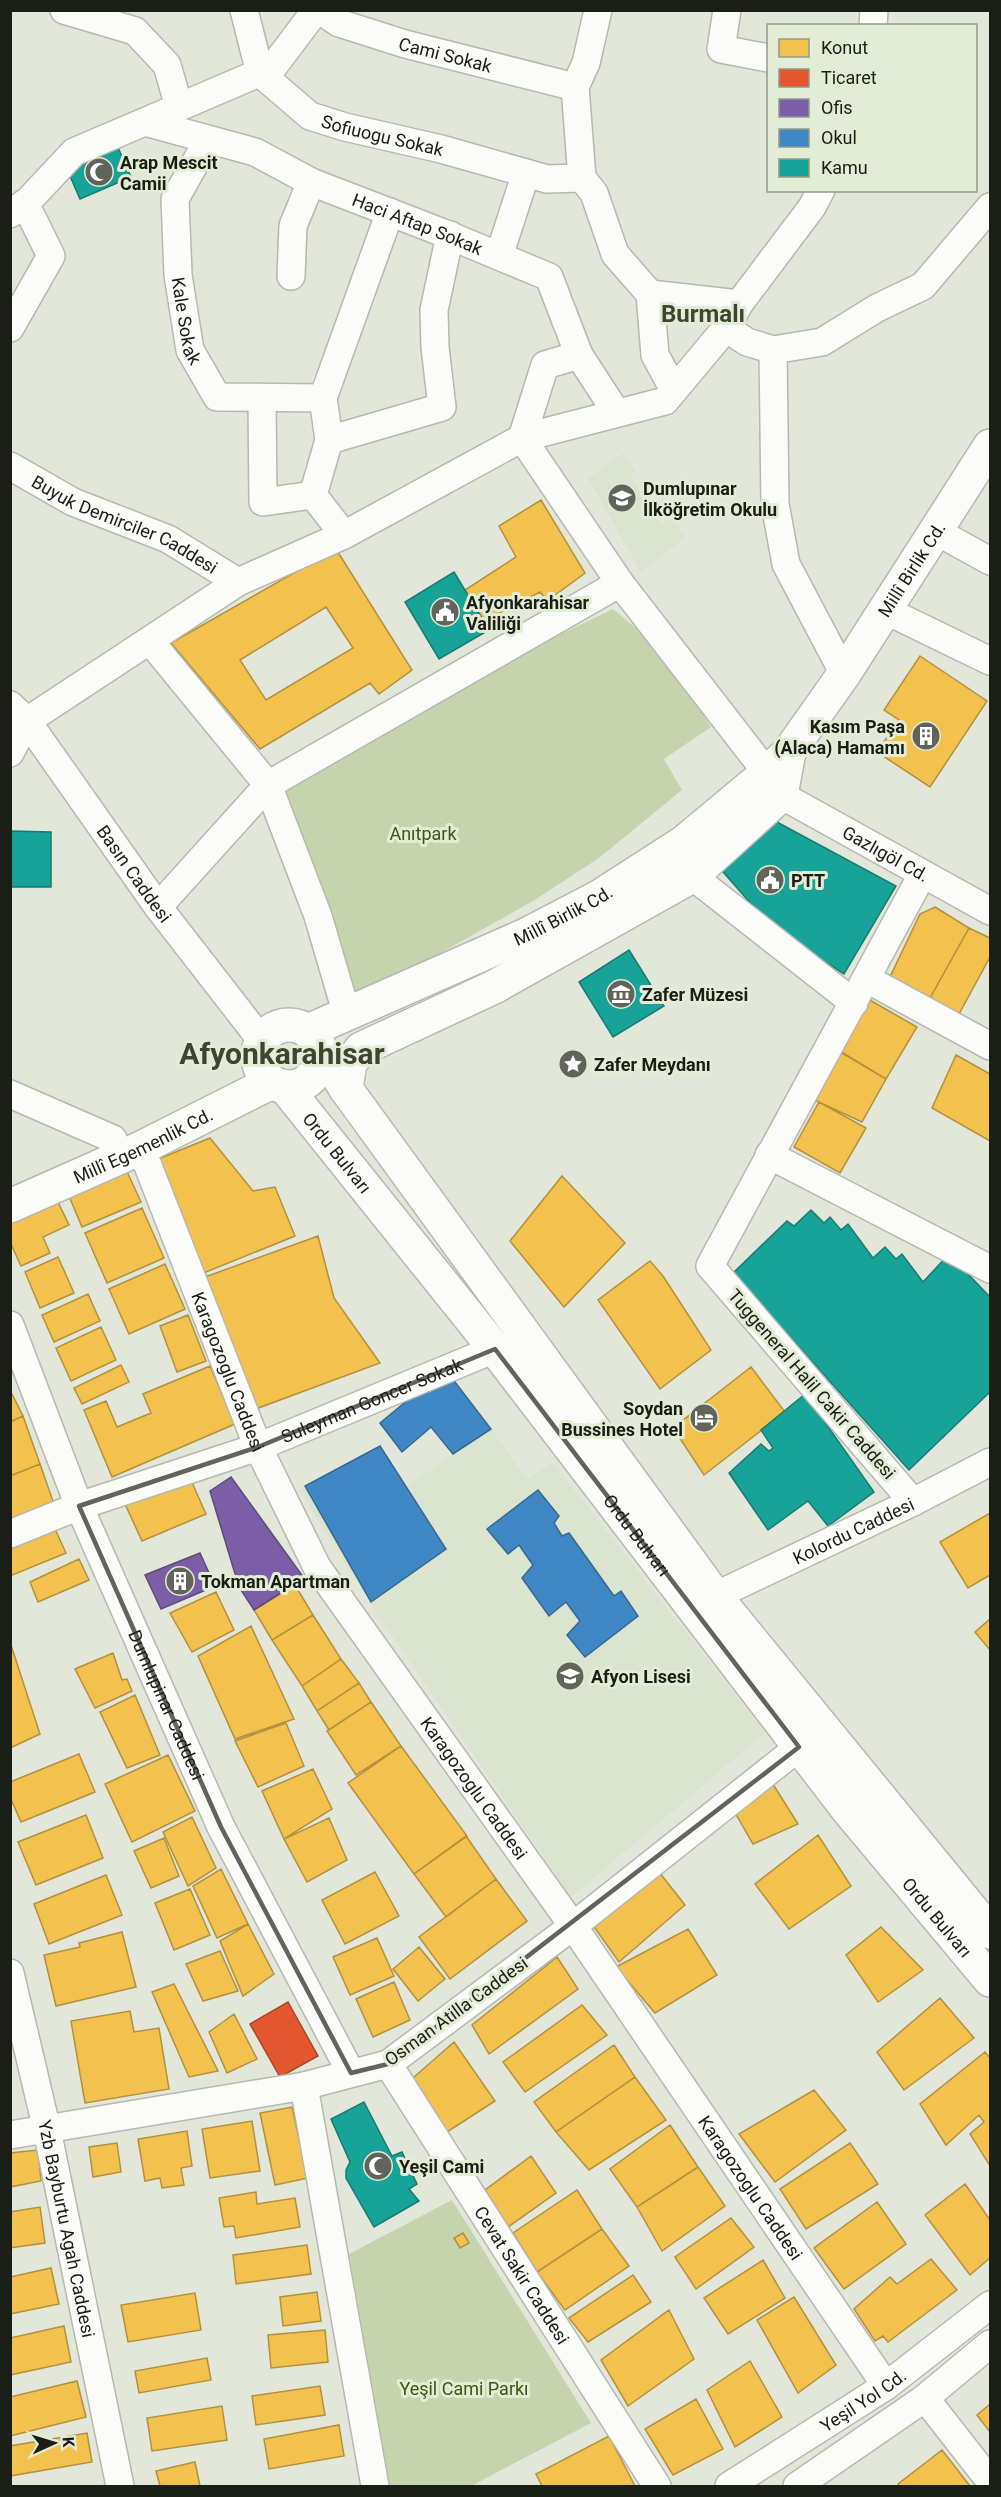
<svg xmlns="http://www.w3.org/2000/svg" width="1001" height="2497" font-family="Roboto,sans-serif">
  <rect width="100%" height="100%" fill="#e2e7da"/>
  <path fill="#dbe4ce" d="M624,453L636,472L630,476L661,524L672,518L685,537L641,572L588,478Z
    M491,1429L527,1479L553,1463L765,1733L571,1897L380,1618L299,1490L380,1446L406,1487Z"/>
  <path fill="#c6d4ad" d="M613,609L660,648L711,727L664,759L682,790L599,858L533,901L369,993L357,995L342,964L279,787L542,643Z
    M452,2200L591,2423L471,2486H390L349,2254Z"/>
  <path fill="#f2c14e" stroke="#b2903d" stroke-width="1.5" fill-rule="evenodd" d="M541,500L585,573L547,601L540,592L484,621L465,590L516,557L499,526Z
    M336,549L412,670L379,694L370,683L260,749L171,643ZM326,607L353,648L266,700L240,660Z
    M920,656L987,701L930,787L877,752L899,720L884,710Z
    M935,907L969,928L929,1000L889,979L920,914Z
    M969,928L990,938V957L959,1014L929,1000Z
    M868,999L917,1027L886,1079L838,1050Z
    M837,1050L886,1079L862,1122L812,1099Z
    M956,1055L990,1074V1141L932,1108Z
    M819,1102L866,1128L840,1173L794,1147Z
    M210,1138L253,1191L275,1187L295,1236L201,1274L156,1160Z
    M124,1165L141,1202L82,1227L66,1189Z
    M562,1176L625,1243L564,1307L510,1241Z
    M56,1198L69,1225L43,1237L50,1253L21,1266L10,1242V1219Z
    M142,1208L164,1258L107,1283L85,1233Z
    M318,1236L334,1298L380,1363L253,1410L205,1277Z
    M58,1257L74,1293L40,1308L25,1272Z
    M650,1261L663,1276L711,1350L660,1389L598,1300Z
    M165,1264L185,1309L129,1334L109,1289Z
    M88,1294L100,1321L54,1342L42,1315Z
    M188,1315L206,1361L177,1372L160,1326Z
    M101,1327L116,1360L71,1381L56,1348Z
    M121,1365L129,1382L82,1404L74,1388Z
    M210,1366L235,1424L112,1477L84,1410L106,1401L117,1427L151,1413L143,1394Z
    M751,1367L785,1412L704,1475L673,1428Z
    M10,1390L23,1416L10,1422Z
    M23,1416L40,1464L10,1476V1422Z
    M40,1464L55,1507L10,1528V1476Z
    M190,1478L206,1514L142,1541L125,1504Z
    M990,1513V1575L968,1588L940,1542Z
    M55,1529L66,1553L10,1576V1545Z
    M79,1559L89,1580L38,1602L30,1582Z
    M295,1585L313,1615L272,1640L254,1610Z
    M216,1592L234,1630L192,1652L170,1613Z
    M313,1615L341,1659L302,1686L272,1640Z
    M990,1619V1650L975,1632Z
    M251,1626L294,1719L235,1739L198,1656Z
    M11,1645L40,1734L10,1748V1646Z
    M113,1653L122,1680L127,1679L132,1691L95,1708L75,1669Z
    M341,1659L359,1683L317,1711L302,1686Z
    M359,1683L371,1702L329,1730L317,1711Z
    M135,1695L160,1755L127,1768L100,1712Z
    M371,1702L401,1746L356,1775L327,1731Z
    M286,1723L304,1766L258,1787L235,1741Z
    M401,1746L467,1836L414,1874L348,1783Z
    M79,1754L95,1792L21,1822L10,1797V1782Z
    M168,1755L195,1811L132,1842L105,1784Z
    M313,1769L332,1809L284,1839L262,1791Z
    M771,1781L798,1824L753,1844L734,1811Z
    M86,1815L103,1858L36,1885L18,1842Z
    M192,1817L216,1868L188,1886L163,1832Z
    M329,1818L347,1860L307,1882L284,1839Z
    M818,1835L851,1886L789,1929L755,1884Z
    M466,1836L496,1879L446,1917L414,1874Z
    M164,1838L179,1876L151,1888L134,1851Z
    M221,1869L248,1924L217,1938L193,1886Z
    M375,1872L399,1916L345,1944L322,1900Z
    M659,1872L685,1905L619,1962L592,1924Z
    M106,1875L122,1915L49,1944L34,1904Z
    M496,1879L527,1921L450,1979L419,1937Z
    M190,1889L210,1935L174,1950L155,1903Z
    M248,1924L274,1974L243,1996L220,1941Z
    M881,1927L923,1970L878,2002L846,1955Z
    M688,1929L717,1975L655,2013L616,1967Z
    M122,1932L136,1987L56,2006L44,1955L80,1947L79,1943Z
    M377,1938L394,1976L350,1995L333,1957Z
    M419,1947L445,1979L418,2001L393,1969Z
    M220,1951L238,1991L203,2001L186,1964Z
    M557,1957L578,1989L489,2054L472,2025Z
    M394,1982L410,2020L373,2037L356,1999Z
    M174,1984L218,2071L189,2077L152,1992Z
    M940,1998L974,2038L904,2090L877,2052Z
    M582,2005L607,2035L525,2092L503,2062Z
    M130,2011L134,2032L159,2028L169,2089L85,2103L71,2021Z
    M234,2014L257,2059L227,2073L209,2032Z
    M454,2042L495,2101L444,2134L406,2084Z
    M614,2045L635,2077L556,2132L534,2102Z
    M985,2052L990,2058V2166L970,2134L984,2122L979,2115L946,2145L920,2104Z
    M635,2077L666,2120L589,2170L556,2132Z
    M814,2090L846,2130L775,2182L739,2134Z
    M292,2107L308,2178L275,2185L260,2113Z
    M252,2121L260,2171L210,2178L202,2129Z
    M670,2125L698,2167L637,2207L610,2169Z
    M187,2131L192,2166L181,2168L184,2185L162,2188L160,2178L145,2181L138,2139Z
    M117,2143L121,2172L93,2177L89,2147Z
    M850,2143L878,2184L806,2229L780,2189Z
    M38,2150L41,2181L10,2187V2153Z
    M531,2156L556,2193L508,2227L485,2190Z
    M698,2167L725,2206L662,2251L637,2207Z
    M965,2184L990,2220V2258L970,2275L925,2215Z
    M577,2190L602,2229L537,2272L513,2233Z
    M256,2192L257,2204L295,2198L300,2227L236,2238L234,2226L224,2227L219,2198Z
    M877,2202L906,2244L844,2289L814,2248Z
    M40,2207L45,2243L10,2248V2212Z
    M731,2218L754,2247L696,2289L675,2257Z
    M602,2229L629,2266L565,2310L537,2272Z
    M463,2233L469,2243L460,2248L454,2238Z
    M307,2245L311,2274L236,2284L233,2255Z
    M931,2259L957,2290L888,2342L883,2336L875,2341L854,2309L890,2277L897,2284Z
    M763,2260L785,2298L728,2334L704,2298Z
    M51,2268L59,2304L10,2314V2277Z
    M633,2275L651,2302L588,2342L569,2318Z
    M317,2292L321,2321L283,2326L280,2297Z
    M195,2293L201,2330L128,2342L121,2305Z
    M794,2297L836,2365L798,2393L757,2320Z
    M669,2310L694,2359L628,2406L601,2360Z
    M64,2326L71,2362L10,2375V2338Z
    M325,2330L328,2362L271,2368L268,2335Z
    M207,2358L211,2380L139,2393L135,2371Z
    M750,2361L782,2417L735,2447L707,2390Z
    M77,2381L86,2417L10,2436V2397Z
    M320,2386L325,2415L256,2425L252,2396Z
    M696,2399L723,2449L673,2475L645,2429Z
    M990,2404V2432L977,2415Z
    M222,2406L227,2440L152,2451L147,2418Z
    M339,2425L344,2456L269,2469L264,2439Z
    M87,2433L92,2462L10,2476V2446Z
    M609,2436L635,2486H542L536,2474Z
    M942,2450L970,2486H899L898,2484Z
    M195,2462L200,2486H160L156,2471Z"/>
  <path fill="#e4572e" stroke="#a84627" stroke-width="1.5" d="M288,2002L318,2056L280,2077L250,2024Z"/>
  <path fill="#7b5ea7" stroke="#5e4b7c" stroke-width="1.5" d="M231,1477L304,1578L254,1610L239,1587L210,1491Z
    M200,1553L215,1586L161,1609L145,1575Z"/>
  <path fill="#3f88c5" stroke="#346890" stroke-width="1.5" d="M445,1369L491,1429L453,1454L431,1427L402,1452L380,1423Z
    M380,1446L446,1549L371,1602L305,1486Z
    M538,1490L559,1516L554,1523L562,1536L569,1533L614,1596L621,1591L638,1616L585,1657L567,1635L580,1621L566,1602L549,1616L522,1578L533,1565L519,1545L508,1554L487,1529Z"/>
  <path fill="#17a398" stroke="#187b71" stroke-width="1.5" d="M117,145L131,177L80,199L66,167Z
    M454,572L489,630L439,659L405,602Z
    M775,821L896,886L844,974L774,930L717,865Z
    M10,831L51,832V887H10Z
    M629,950L664,1006L613,1037L579,982Z
    M811,1210L824,1223L830,1217L841,1230L848,1224L873,1258L885,1247L896,1259L902,1254L923,1282L949,1254L990,1297V1392L909,1470L733,1273L787,1221L794,1226Z
    M805,1394L874,1492L828,1526L808,1501L768,1530L729,1473L761,1444L769,1451L773,1448L761,1430Z
    M364,2102L392,2156L402,2152L417,2184L409,2189L419,2201L374,2227L346,2178V2170L350,2162L331,2119Z"/>
  <g fill="none" stroke-linecap="round" stroke-linejoin="round">
    <g stroke="#b5b9af" stroke-width="30">
      <g id="minor">
        <path d="M64,10L135,31L167,65L179,107"/>
        <path id="s1" d="M244,10L260,73L310,116L345,127L441,149L547,179L582,178"/>
        <path id="s2" d="M320,10L339,23L405,44L575,87"/>
        <path d="M598,10L586,63L575,87L582,178L594,193L615,254L650,294L739,304"/>
        <path d="M727,10L721,49L768,58"/>
        <path d="M873,26L874,10"/>
        <path id="s3" d="M145,122L255,152L311,182L441,232L549,277L579,355L616,412"/>
        <path id="s4" d="M208,140L175,199L178,275L190,350L217,397L323,398"/>
        <path d="M10,214L29,200L74,152L273,67L316,10"/>
        <path d="M499,256L526,173"/>
        <path d="M291,276L293,226L311,182"/>
        <path d="M650,294L655,355L674,390"/>
        <path d="M10,328L51,256L25,203"/>
        <path d="M726,328L747,342L773,350L822,342L877,308L923,286L990,207"/>
        <path d="M773,350L775,504L786,564L844,674"/>
        <path d="M579,355L545,365L522,438L620,583L767,773"/>
        <path d="M262,398L263,502L313,495"/>
        <path d="M329,440L442,407L435,347L434,310L450,235"/>
        <path id="s5" d="M10,466L73,502L168,539L238,582"/>
        <path d="M934,530L990,561"/>
        <path d="M344,535L313,495L329,440L323,398L390,212"/>
        <path d="M885,610L990,661"/>
        <path d="M150,641L268,785L318,916L347,1015"/>
        <path id="s6" d="M10,705L27,721L158,907L262,1041"/>
        <path d="M10,753L27,721L238,582L344,535L522,438L665,401L726,328L739,304L812,207L821,190"/>
        <path id="s7" d="M781,795L990,911"/>
        <path d="M692,876L854,1003"/>
        <path d="M158,907L268,785L620,583"/>
        <path d="M867,979L990,1046"/>
        <path d="M10,1094L113,1139"/>
        <path id="s8" d="M141,1148L258,1447L317,1567L573,1926L886,2386"/>
        <path d="M769,1155L990,1269"/>
        <path id="s9" d="M10,1325L79,1506L221,1827L351,2073"/>
        <path d="M913,1502L710,1266L922,875"/>
        <path id="s10" d="M10,1534L79,1506L258,1447L495,1349"/>
        <path id="s11" d="M715,1596L913,1502L990,1462"/>
        <path id="s12" d="M10,1973L47,2130L120,2486"/>
        <path id="s13" d="M388,2064L657,2486"/>
        <path d="M304,2086L375,2486"/>
        <path d="M10,2135L304,2086L388,2064L573,1926L799,1747"/>
        <path d="M925,2398L990,2481"/>
        <path id="s14" d="M729,2486L886,2386L990,2305"/>
        <path d="M797,2486L925,2398L990,2344"/>
      </g>
    </g>
    <g stroke="#b5b9af" stroke-width="36">
      <g id="major">
        <circle cx="289" cy="1056" r="31"/>
        <path id="s15" d="M308,1031L528,934L599,897L683,843L767,773L789,752L844,674L990,446"/>
        <path d="M318,1045L346,1089L715,1596L990,1932"/>
        <path id="s16" d="M285,1087L495,1349L848,1810L990,1980"/>
        <path d="M346,1089L350,1063L361,1049L494,987L692,876L781,795L789,752"/>
        <path id="s17" d="M10,1206L141,1148L272,1082"/>
      </g>
    </g>
    <use href="#minor" stroke="#fbfbf9" stroke-width="27"/>
    <use href="#major" stroke="#fbfbf9" stroke-width="33"/>
  </g>
  <path fill="none" stroke="#61645b" stroke-width="4.5" stroke-linejoin="round" d="M495,1349L799,1747L388,2064L351,2073L221,1827L79,1506L258,1447Z"/>
  <defs>
    <g id="mosque-disc" transform="scale(1.5)"><circle r="9.5" fill="#61645b" stroke="#e3ecd5"/><path d="M3.5-4.9A6 6 0 1 0 3.5 4.9A5 5 0 1 1 3.5-4.9Z" fill="#fff"/></g>
    <g id="school-disc" transform="scale(1.5)"><circle r="9.5" fill="#61645b" stroke="#e3ecd5"/><path d="M0-5L7-2L0 1L-7-2ZM-4 1L0 2.5L4 1V4Q0 6-4 4Z" fill="#fff"/></g>
    <g id="civic-disc" transform="scale(1.5)"><circle r="9.5" fill="#61645b" stroke="#e3ecd5"/><path d="M-.6-6.5H3V-4.5H.6V-3L4-1V1h2V6H-6V1h2V-1L-.6-3ZM-1.2 2.5V6h2.4V2.5Z" fill="#fff"/></g>
    <g id="building-disc" transform="scale(1.5)"><circle r="9.5" fill="#61645b" stroke="#e3ecd5"/><path d="M-4-6H4V6H1V3H-1V6H-4ZM-2.5-4.3h1.7v1.8h-1.7ZM.8-4.3h1.7v1.8H.8ZM-2.5-1h1.7V.8h-1.7ZM.8-1h1.7V.8H.8Z" fill="#fff"/></g>
    <g id="museum-disc" transform="scale(1.5)"><circle r="9.5" fill="#61645b" stroke="#e3ecd5"/><path d="M0-6L6-3V-2H-6V-3ZM-5-1h2V3h-2ZM-1-1h2V3h-2ZM3-1h2V3H3ZM-6 4H6V6H-6Z" fill="#fff"/></g>
    <g id="sight-disc" transform="scale(1.5)"><circle r="9.5" fill="#61645b" stroke="#e3ecd5"/><path d="M0-6L1.8-2.2L6-1.7L2.9 1.2L3.7 5.4L0 3.3L-3.7 5.4L-2.9 1.2L-6-1.7L-1.8-2.2Z" fill="#fff"/></g>
    <g id="hotel-disc" transform="scale(1.5)"><circle r="9.5" fill="#61645b" stroke="#e3ecd5"/><path d="M-6-4.5h1.5V1H6V5H4.5V3h-9V5H-6ZM-4 0a1.8 1.8 0 1 1 3.6 0ZM.5 0V-2.5h3Q6-2.5 6 0Z" fill="#fff"/></g>
  </defs>
  <g fill-rule="evenodd">
    <use href="#mosque-disc" x="99" y="172"/>
    <use href="#school-disc" x="622" y="498"/>
    <use href="#civic-disc" x="445" y="612"/>
    <use href="#building-disc" x="926" y="736"/>
    <use href="#civic-disc" x="770" y="880"/>
    <use href="#museum-disc" x="621" y="994"/>
    <use href="#sight-disc" x="573" y="1064"/>
    <use href="#hotel-disc" x="704" y="1418"/>
    <use href="#building-disc" x="180" y="1581"/>
    <use href="#school-disc" x="570" y="1676"/>
    <use href="#mosque-disc" x="378" y="2166"/>
  </g>
  <g text-anchor="middle" dominant-baseline="central" stroke-width="6" stroke-linejoin="round" paint-order="stroke">
    <g font-size="18" fill="#1b1e16" stroke="#e3ecd5">
      <text stroke="none"><textPath href="#s2" startOffset="134">Cami Sokak</textPath></text>
      <text stroke="none"><textPath href="#s1" startOffset="206">Sofiuogu Sokak</textPath></text>
      <text stroke="none"><textPath href="#s3" startOffset="292">Haci Aftap Sokak</textPath></text>
      <text stroke="none"><textPath href="#s4" startOffset="190">Kale Sokak</textPath></text>
      <text stroke="none"><textPath href="#s5" startOffset="129">Buyuk Demirciler Caddesi</textPath></text>
      <text stroke="none"><textPath href="#s15" startOffset="780">Millî Birlik Cd.</textPath></text>
      <text stroke="none"><textPath href="#s7" startOffset="120">Gazlıgöl Cd.</textPath></text>
      <text stroke="none"><textPath href="#s6" startOffset="210">Basın Caddesi</textPath></text>
      <text stroke="none"><textPath href="#s15" startOffset="280">Millî Birlik Cd.</textPath></text>
      <text stroke="none"><textPath href="#s17" startOffset="146">Millî Egemenlik Cd.</textPath></text>
      <text stroke="none"><textPath href="#s16" startOffset="84">Ordu Bulvarı</textPath></text>
      <text stroke="none"><textPath href="#s8" startOffset="240">Karagozoglu Caddesi</textPath></text>
      <text transform="translate(812 1384) rotate(49)">Tuggeneral Halil Cakir Caddesi</text>
      <text stroke="none"><textPath href="#s10" startOffset="386">Suleyrnan Goncer Sokak</textPath></text>
      <text stroke="none"><textPath href="#s11" startOffset="153">Kolordu Caddesi</textPath></text>
      <text stroke="none"><textPath href="#s16" startOffset="570">Ordu Bulvarı</textPath></text>
      <text stroke="none"><textPath href="#s9" startOffset="411">Dumlupinar Caddesi</textPath></text>
      <text stroke="none"><textPath href="#s8" startOffset="726">Karagozoglu Caddesi</textPath></text>
      <text stroke="none"><textPath href="#s16" startOffset="1056">Ordu Bulvarı</textPath></text>
      <text transform="translate(456 2011) rotate(-36)">Osman Atilla Caddesi</text>
      <text stroke="none"><textPath href="#s8" startOffset="1212">Karagozoglu Caddesi</textPath></text>
      <text stroke="none"><textPath href="#s12" startOffset="262">Yzb Bayburtu Agah Caddesi</textPath></text>
      <text stroke="none"><textPath href="#s13" startOffset="250">Cevat Sakir Caddesi</textPath></text>
      <text stroke="none"><textPath href="#s14" startOffset="159">Yeşil Yol Cd.</textPath></text>
    </g>
    <g font-size="18" font-weight="bold" fill="#1b1e16" stroke="#e3ecd5" text-anchor="start">
      <text x="120" y="162">Arap Mescit<tspan x="120" dy="21">Camii</tspan></text>
      <text x="643" y="488">Dumlupınar<tspan x="643" dy="21">İlköğretim Okulu</tspan></text>
      <text x="466" y="602">Afyonkarahisar<tspan x="466" dy="21">Valiliği</tspan></text>
      <text x="905" y="726" text-anchor="end">Kasım Paşa<tspan x="905" dy="21">(Alaca) Hamamı</tspan></text>
      <text x="791" y="880">PTT</text>
      <text x="642" y="994">Zafer Müzesi</text>
      <text x="594" y="1064">Zafer Meydanı</text>
      <text x="683" y="1408" text-anchor="end">Soydan<tspan x="683" dy="21">Bussines Hotel</tspan></text>
      <text x="201" y="1581">Tokman Apartman</text>
      <text x="591" y="1676">Afyon Lisesi</text>
      <text x="399" y="2166">Yeşil Cami</text>
    </g>
    <g font-size="18" fill="#435515" stroke="#e3ecd5">
      <text x="423" y="833">Anıtpark</text>
      <text x="464" y="2388">Yeşil Cami Parkı</text>
    </g>
    <g font-size="24" font-weight="bold" fill="#3d4431" stroke="#e3ecd5">
      <text x="703" y="314">Burmalı</text>
    </g>
    <g font-size="30" font-weight="bold" fill="#3d4431" stroke="#e3ecd5">
      <text x="282" y="1053">Afyonkarahisar</text>
    </g>
  </g>
  <rect width="1001" height="2497" fill="none" stroke="#1b1e16" stroke-width="24"/>
  <rect x="767" y="24" width="210" height="168" fill="#e3ecd5" stroke="#939a89" stroke-width="1.5"/>
  <rect x="779" y="39" width="30" height="18" fill="#f2c14e" stroke="#939a89" stroke-width="1.5"/>
  <text x="821" y="54" font-size="18" fill="#1b1e16">Konut</text>
  <rect x="779" y="69" width="30" height="18" fill="#e4572e" stroke="#939a89" stroke-width="1.5"/>
  <text x="821" y="84" font-size="18" fill="#1b1e16">Ticaret</text>
  <rect x="779" y="99" width="30" height="18" fill="#7b5ea7" stroke="#939a89" stroke-width="1.5"/>
  <text x="821" y="114" font-size="18" fill="#1b1e16">Ofis</text>
  <rect x="779" y="129" width="30" height="18" fill="#3f88c5" stroke="#939a89" stroke-width="1.5"/>
  <text x="821" y="144" font-size="18" fill="#1b1e16">Okul</text>
  <rect x="779" y="159" width="30" height="18" fill="#17a398" stroke="#939a89" stroke-width="1.5"/>
  <text x="821" y="174" font-size="18" fill="#1b1e16">Kamu</text>
  <g transform="translate(54 2443) rotate(86)" stroke="#e3ecd5" stroke-width="4.5" paint-order="stroke">
  <path d="M0-4.5L10 22L0 15L-10 22Z" fill="#1b1e16"/>
  <text y="-9" font-size="16" font-weight="bold" text-anchor="middle" fill="#1b1e16">K</text>
  </g>
</svg>
